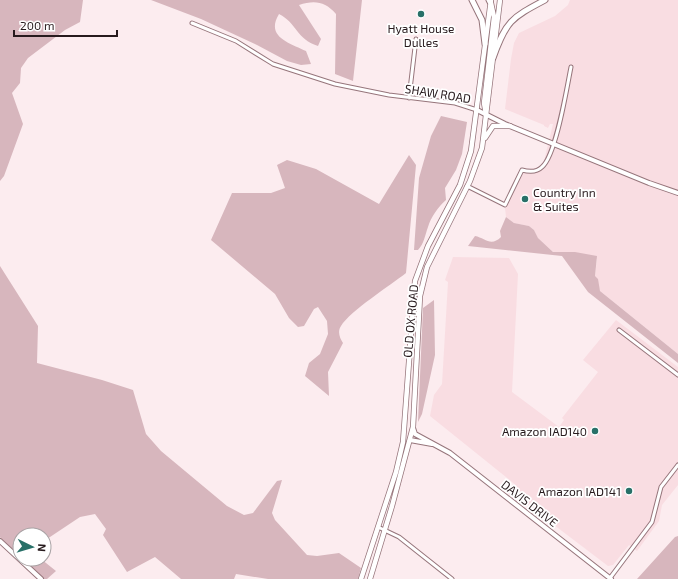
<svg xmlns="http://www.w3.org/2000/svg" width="678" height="579" font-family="'Exo 2',sans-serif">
  <rect width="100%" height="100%" fill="#fcecef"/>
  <path fill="#f9dde2" d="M570,0H678V354L600,291L595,276L597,259L562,252H553L538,238L534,230L529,226L514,223L506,217L505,208L524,169L538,168L544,161L553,124H550L548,128L544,126V125L505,109L511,59L514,43L519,33L555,16L568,5Z
    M453,257L509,258L518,274L512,392L559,427L564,420L562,418L598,372L583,360L616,320L678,367V485L662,505L659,521L637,551L629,545L613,565L608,566L512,493L517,486L430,416L434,395L442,384L448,282L445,280Z"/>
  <path fill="#d7b6bd" d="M0,0H83L80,22L65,30L28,58L21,68L20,83L12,93L23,124L4,176L0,181Z
    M151,0H362L353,81L335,74L336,14C325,1 314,0 299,5L321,39L318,46C296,39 297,23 279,14C265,37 290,43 306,51L311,64L301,65L287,61L257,45L201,19Z
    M441,116L467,122L462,154L456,170L445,188L446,200C438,207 431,217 428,227C425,235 424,244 418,250H414L419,178L431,136Z
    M409,155L416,165L406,273C391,285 350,311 341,326C337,332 340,338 343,343L328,372L329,396L305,376L309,363L320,354L328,334L327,321L318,307L314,309L304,326L298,327L289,318L275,294L211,240L232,193H271L285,188L277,165L287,160L316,169L379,204Z
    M506,217L514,223L529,226L534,230L538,238L553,252H575L597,256L595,276L598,279L600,291L678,354V363L588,292L562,256L468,246L475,236C485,238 491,247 501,237L500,231Z
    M0,266L38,326L37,363L102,380L133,390L146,434L161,451L227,506L244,515L253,513L277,481L282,480L272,513L275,520L307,555L317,556L339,553L361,568L358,579H268L236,574L234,579H181L155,557L127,572L103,535L106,529L95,514L80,517L44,541V535H20V557L0,537Z
    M434,300L435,355L422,414L418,422L423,308Z
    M678,536V579H637L675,537Z
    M22,559H41L56,571L47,579H42Z"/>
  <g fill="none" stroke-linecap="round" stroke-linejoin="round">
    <g stroke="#96757b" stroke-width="5">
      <path id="street" d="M192,23L236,41L273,64L335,84L389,95L455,103L477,110
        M409,98L416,39
        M467,186L505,205L522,170C529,172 536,173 542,167C556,156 567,87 571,67
        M619,330L678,375
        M378,527L399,537L452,579
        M610,578L652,522L661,487L678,465"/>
    </g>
    <g stroke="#96757b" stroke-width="6">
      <path id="secondary" d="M477,110L505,124L649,183L678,193
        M413,428L415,434L450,453L611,579
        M410,440L432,444
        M0,541L41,579"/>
    </g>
    <g stroke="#96757b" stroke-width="6">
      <path id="primary" d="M486,114L484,103L494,17L491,3
        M485,138L493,126H510
        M361,579L396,472L403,442L415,281L428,246L460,185L471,151L491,0
        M370,579L392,506L413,427L420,296L427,267L470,181L482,148L500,0"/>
    </g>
    <g stroke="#96757b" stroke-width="7">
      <path id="highway" d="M472,0L482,20L485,44
        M489,0L490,2
        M493,58C506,21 511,18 545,0"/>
    </g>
    <use href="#street" stroke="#fff" stroke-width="3"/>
    <use href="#secondary" stroke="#fff" stroke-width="4"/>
    <use href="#primary" stroke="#fff" stroke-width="4.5"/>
    <use href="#highway" stroke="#fff" stroke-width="5"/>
  </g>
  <g fill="#287068" stroke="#fff" stroke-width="1.5">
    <circle cx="421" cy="14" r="4"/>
    <circle cx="525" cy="199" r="4"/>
    <circle cx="595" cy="431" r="4"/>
    <circle cx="629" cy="491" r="4"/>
  </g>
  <g text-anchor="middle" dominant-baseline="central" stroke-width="3.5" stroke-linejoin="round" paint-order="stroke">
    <g font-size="12" fill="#271a1d" stroke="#fff" text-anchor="end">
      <text x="421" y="28" text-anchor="middle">Hyatt House<tspan x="421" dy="14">Dulles</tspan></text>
      <text x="533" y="192" text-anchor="start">Country Inn<tspan x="533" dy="14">&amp; Suites</tspan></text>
      <text x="587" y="431">Amazon IAD140</text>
      <text x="621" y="491">Amazon IAD141</text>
    </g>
    <g font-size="12" fill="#271a1d" stroke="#fff">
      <text transform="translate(438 93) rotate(9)">SHAW ROAD</text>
      <text transform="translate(410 321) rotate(-85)">OLD OX ROAD</text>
      <text transform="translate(530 503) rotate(38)">DAVIS DRIVE</text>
    </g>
  </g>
  <g transform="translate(32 547) rotate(95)"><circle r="19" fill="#ffffff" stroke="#a9a3a5"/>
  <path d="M0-3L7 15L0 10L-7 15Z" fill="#287068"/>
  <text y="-6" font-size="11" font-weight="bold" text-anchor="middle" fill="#271a1d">N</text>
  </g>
  <path d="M14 30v6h103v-6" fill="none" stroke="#271a1d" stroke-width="2"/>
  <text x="20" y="30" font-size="12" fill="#271a1d" stroke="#ffffff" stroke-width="3" paint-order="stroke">200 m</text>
</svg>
